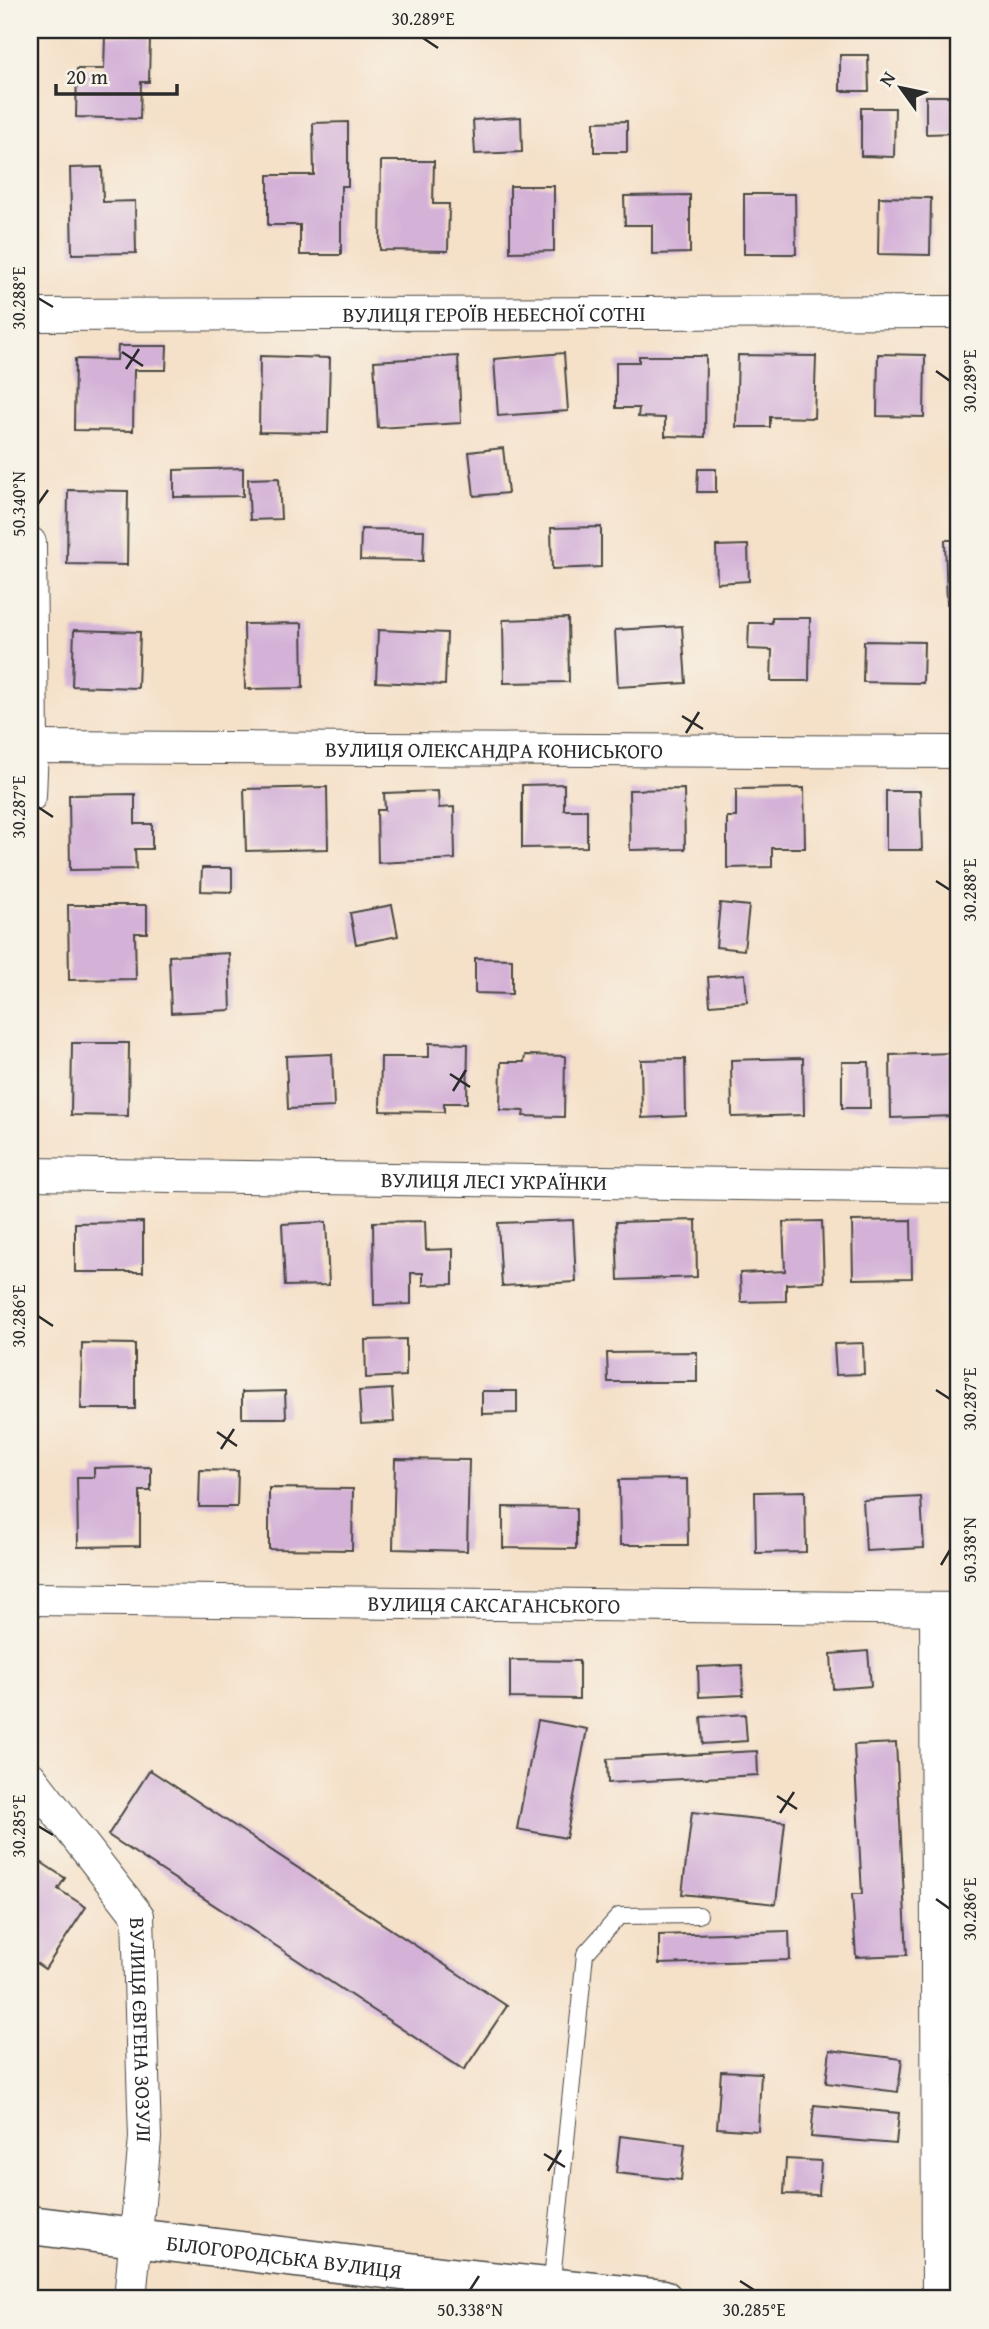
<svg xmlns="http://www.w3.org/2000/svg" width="989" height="2329" font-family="'Gentium Book Plus',serif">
  <rect width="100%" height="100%" fill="#f7f3e8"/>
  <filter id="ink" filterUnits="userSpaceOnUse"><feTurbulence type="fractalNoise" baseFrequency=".0143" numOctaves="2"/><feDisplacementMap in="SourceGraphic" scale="14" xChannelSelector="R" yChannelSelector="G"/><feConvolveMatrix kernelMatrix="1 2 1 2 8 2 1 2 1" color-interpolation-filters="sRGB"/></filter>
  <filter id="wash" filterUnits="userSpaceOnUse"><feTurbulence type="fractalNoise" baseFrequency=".00686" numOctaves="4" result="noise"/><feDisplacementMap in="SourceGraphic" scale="28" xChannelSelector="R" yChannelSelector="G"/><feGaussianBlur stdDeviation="1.57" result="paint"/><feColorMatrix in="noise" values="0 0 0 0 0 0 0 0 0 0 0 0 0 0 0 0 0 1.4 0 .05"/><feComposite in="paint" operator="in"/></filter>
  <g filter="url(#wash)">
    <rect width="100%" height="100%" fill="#f5e0c8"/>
    <g id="blocks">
      <path fill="#d4b2d8" d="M105,35L150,36L149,82H141L140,119L76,117L77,69H104Z
        M840,55H868L869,91H840Z
        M926,96H958V133L926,134Z
        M861,108H895L894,157L861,156Z
        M521,117L522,152L475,154L473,120Z
        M627,121V152H594V122Z
        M348,122V186H341V255H300V225H268V175H314L313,123Z
        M381,161H434L433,204H449L448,251L380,250Z
        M102,167L103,202L135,201L136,253L72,254L70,168Z
        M510,186H554V251L510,252Z
        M744,194H795L796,254H744Z
        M690,195V253L652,254V225H625L624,196Z
        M879,197L931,198L930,255L878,254Z
        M118,346H167L166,370H134L133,431L74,430L75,359L117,360Z
        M564,353L568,411L498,416L494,359Z
        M878,354L925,355L924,417L877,416Z
        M738,355L816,356L814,418L770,417V427H736Z
        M260,356L330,358L328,433L259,432Z
        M458,356L461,423L378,428L374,361Z
        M639,356H706L705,437L665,436V418L638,417L639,408H616V362H639Z
        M503,448L508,493L474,496L469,452Z
        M243,468V496L174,497V470Z
        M698,469H716V492H697Z
        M279,478L281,519L250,520L248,479Z
        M68,490L128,491L127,565L67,564Z
        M601,527V567L552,569L551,528Z
        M361,529L424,530L423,561L360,560Z
        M945,540H959V604H947Z
        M748,545L749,581L717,583L716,546Z
        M568,618L569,682L504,683L503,620Z
        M772,618H810L809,681H771L772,650L748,649L749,623H772Z
        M302,623L303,688L245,689L244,624Z
        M682,626L686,683L618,687L615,630Z
        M74,630L140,632L138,688L72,686Z
        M378,630L447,633L445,685L376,682Z
        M864,641L924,642L923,683L863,682Z
        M564,784V810H587V847L522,848V785Z
        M327,787L328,849L246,851L244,789Z
        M804,788L805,848H772V867L727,868V817H736V789Z
        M684,789L685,849L630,850L629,790Z
        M438,791L439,808L454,807L455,859L378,863L377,810H385L384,793Z
        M886,791H920L922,850H886Z
        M135,794V824H152V849H135L136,869L70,870L69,795Z
        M202,868H232V892L201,891Z
        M720,903L749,906L744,950L716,947Z
        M68,905H147V933H135L136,979L69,980Z
        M392,905L398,936L356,944L350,913Z
        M229,953L231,1010L171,1013L169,956Z
        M475,958L512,959V994L475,993Z
        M745,974L747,1002L710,1005L708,977Z
        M72,1043H129L128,1116L71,1115Z
        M429,1043L468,1044L467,1103H444V1112L380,1111L381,1057H429Z
        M952,1053L954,1116L891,1118L890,1055Z
        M332,1054L334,1107L288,1109L286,1056Z
        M525,1055L565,1056L564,1117L523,1116L524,1111L500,1110L501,1062H524Z
        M803,1058L804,1115L732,1117L731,1060Z
        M685,1059L686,1116L642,1118L641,1060Z
        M842,1062H869L870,1108H842Z
        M573,1220L576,1282L502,1286L498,1223Z
        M696,1220L697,1277L618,1280L616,1222Z
        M911,1220L912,1278L853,1279L852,1221Z
        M425,1221L426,1250L453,1249V1284L423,1285V1273H411V1304L374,1305L373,1222Z
        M822,1221L824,1282L786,1284V1301L741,1302L740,1273L785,1271L783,1222Z
        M143,1222V1272H75V1223Z
        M326,1222L329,1285L285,1286L282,1224Z
        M406,1339V1376L366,1378L365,1340Z
        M82,1343L135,1344V1409H81Z
        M863,1343L864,1374L836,1375L834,1344Z
        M697,1352V1382H608L607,1353Z
        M392,1389L394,1422L361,1424L359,1391Z
        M285,1391L286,1418H242V1392Z
        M482,1391H517V1413L482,1414Z
        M395,1459L469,1460L467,1551L393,1549Z
        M151,1467V1491H140V1546L78,1547L77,1477H94V1468Z
        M200,1470L238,1471L237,1507H199Z
        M687,1479L688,1545H620L619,1480Z
        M269,1488L353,1489L352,1550L269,1549Z
        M805,1491L806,1552L756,1553L755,1492Z
        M921,1497L924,1548L866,1551L863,1500Z
        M503,1507L576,1508V1549L503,1548Z
        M868,1651L871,1686L833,1689L831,1654Z
        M510,1660L579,1661V1699L510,1698Z
        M742,1665L743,1695L699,1697L698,1667Z
        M952,1682H959V1770H951Z
        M745,1714L747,1741L703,1744L701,1717Z
        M538,1720L587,1729L566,1838L517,1829Z
        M896,1743L907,1955L856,1957L852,1894H862L854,1745Z
        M757,1751L758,1775L608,1783L607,1759Z
        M150,1770L507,2006L464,2070L108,1835Z
        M692,1812L785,1822L776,1904L682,1894Z
        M30,1855L65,1878L58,1889L86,1907L45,1969L30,1959Z
        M789,1931L790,1960L659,1964V1935Z
        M830,2050L902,2059L898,2092L826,2083Z
        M721,2071L761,2073L758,2131L717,2128Z
        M955,2102H959V2197H953Z
        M814,2105L899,2113L896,2144L811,2137Z
        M620,2136L685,2144L681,2180L616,2173Z
        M786,2159L821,2161L819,2195L784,2194Z"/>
    </g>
  </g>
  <g filter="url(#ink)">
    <use href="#blocks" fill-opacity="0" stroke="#494643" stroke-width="2"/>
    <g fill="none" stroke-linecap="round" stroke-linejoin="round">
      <g stroke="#494643" stroke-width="18">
        <path id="service" d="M551,2289L585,1954L619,1916L699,1915"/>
      </g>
      <g stroke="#494643" stroke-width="34">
        <g id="minor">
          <path id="s1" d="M30,315L959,312"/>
          <path d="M30,543L32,747L30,796"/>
          <path id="s2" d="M30,747L959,752"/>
          <path id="s3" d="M30,1174L959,1187"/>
          <path id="s4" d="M30,1599L959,1609"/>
          <path d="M936,1609L938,2299"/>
          <path id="s5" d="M30,1777L138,1916L145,2138L130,2299"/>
        </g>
      </g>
      <g stroke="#494643" stroke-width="41">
        <g id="tertiary">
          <path id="s6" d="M30,2225L442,2276L663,2299"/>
        </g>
      </g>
      <use href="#service" stroke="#fff" stroke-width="16"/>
      <use href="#minor" stroke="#fff" stroke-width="32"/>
      <use href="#tertiary" stroke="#fff" stroke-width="38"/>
    </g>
  </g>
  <path fill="none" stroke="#2b2b2b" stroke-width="2.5" d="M423,38L438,48M38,298L53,307M122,352L143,366M126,369L139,349M936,371L950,381M38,504L48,490M682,716L703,729M686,733L699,712M38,807L53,817M936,881L950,890M450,1074L470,1087M453,1091L466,1070M38,1316L53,1326M936,1390L950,1399M217,1432L237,1446M221,1449L234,1429M941,1565L950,1550M777,1796L797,1809M780,1813L794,1792M38,1826L53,1835M936,1899L950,1909M544,2154L565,2167M548,2171L561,2150M740,2281L754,2290M470,2290L479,2276"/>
  <g text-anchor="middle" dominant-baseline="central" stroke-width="5" stroke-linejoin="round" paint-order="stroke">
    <g font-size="21" fill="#2b2b2b" stroke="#f7f3e8">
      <text stroke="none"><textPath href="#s1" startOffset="464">ВУЛИЦЯ ГЕРОЇВ НЕБЕСНОЇ СОТНІ</textPath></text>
      <text stroke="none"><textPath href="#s2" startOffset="464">ВУЛИЦЯ ОЛЕКСАНДРА КОНИСЬКОГО</textPath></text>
      <text stroke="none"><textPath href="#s3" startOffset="464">ВУЛИЦЯ ЛЕСІ УКРАЇНКИ</textPath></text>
      <text stroke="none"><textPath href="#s4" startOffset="464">ВУЛИЦЯ САКСАГАНСЬКОГО</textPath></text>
      <text stroke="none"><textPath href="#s5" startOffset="290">ВУЛИЦЯ ЄВГЕНА ЗОЗУЛІ</textPath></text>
      <text stroke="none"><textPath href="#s6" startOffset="256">БІЛОГОРОДСЬКА ВУЛИЦЯ</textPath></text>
    </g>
  </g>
  <rect width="989" height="2329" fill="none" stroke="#f7f3e8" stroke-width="77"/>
  <g transform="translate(901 88) rotate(303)" stroke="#f7f3e8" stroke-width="5" paint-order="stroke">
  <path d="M0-5L12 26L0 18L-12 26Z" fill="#2b2b2b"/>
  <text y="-10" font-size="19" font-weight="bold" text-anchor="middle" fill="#2b2b2b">N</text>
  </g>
  <path d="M56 84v10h121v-10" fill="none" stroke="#2b2b2b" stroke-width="3.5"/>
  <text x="66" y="84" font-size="21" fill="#2b2b2b" stroke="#f7f3e8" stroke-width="5" paint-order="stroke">20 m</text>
  <rect x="38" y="38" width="912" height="2252" fill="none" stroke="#2b2b2b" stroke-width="2.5"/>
  <g font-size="18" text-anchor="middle" fill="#2b2b2b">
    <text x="423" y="25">30.289°E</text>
    <text transform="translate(19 298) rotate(-90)" y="6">30.288°E</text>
    <text transform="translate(970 381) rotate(-90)" y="6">30.289°E</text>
    <text transform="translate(19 504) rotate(-90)" y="6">50.340°N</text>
    <text transform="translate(19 807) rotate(-90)" y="6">30.287°E</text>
    <text transform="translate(970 890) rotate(-90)" y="6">30.288°E</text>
    <text transform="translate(19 1316) rotate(-90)" y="6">30.286°E</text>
    <text transform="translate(970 1399) rotate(-90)" y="6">30.287°E</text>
    <text transform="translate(970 1550) rotate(-90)" y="6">50.338°N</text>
    <text transform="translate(19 1826) rotate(-90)" y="6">30.285°E</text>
    <text transform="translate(970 1909) rotate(-90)" y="6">30.286°E</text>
    <text x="470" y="2316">50.338°N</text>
    <text x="754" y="2316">30.285°E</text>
  </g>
</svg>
